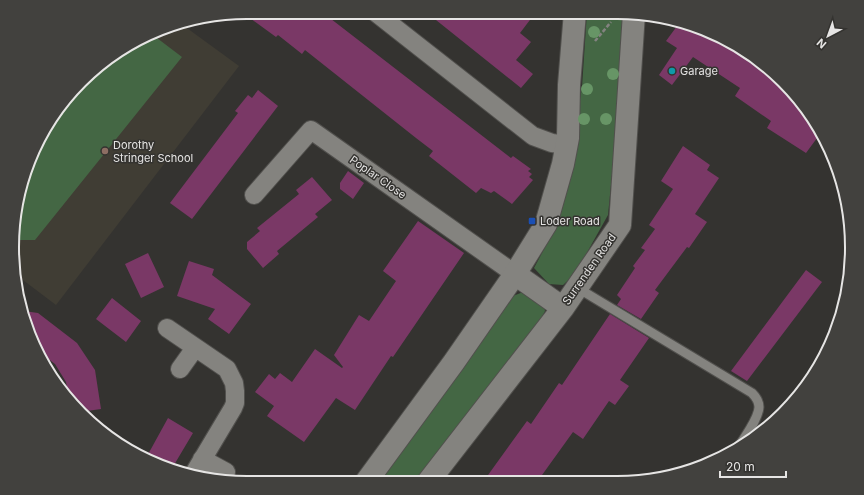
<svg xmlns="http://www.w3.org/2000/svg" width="864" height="495" font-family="Inter,sans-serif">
  <rect width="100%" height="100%" fill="#343330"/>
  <path fill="#403d34" d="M180,23L239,66L56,305L15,274L12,263L20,186L52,116L104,61L172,24Z"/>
  <path fill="#446744" d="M587,12L623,13L616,135L608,215L575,274L563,285L549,284L534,268L558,223L568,188L570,162L582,87Z
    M153,35L182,57L35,240H15L20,186L52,116L104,61Z
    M523,292L543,302L545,311L541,319L417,482H374L513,296Z"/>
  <path fill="#7a3866" d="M248,12H322L511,158L513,156L531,169L528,171L532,174L529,177L533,180L512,204L494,191L491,193L481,188L476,193L429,156L433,151L416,138L305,50L302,54L278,35L276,37L243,13Z
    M426,12H536L520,33L531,42L516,60L533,74L521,88Z
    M680,22L692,25L747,52L812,116L820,134L806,153L767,128L771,121L735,96L740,88L693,57L672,85L659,75L677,48L666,41Z
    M258,90L278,106L192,219L170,203L238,113L235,111L248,95L252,98Z
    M683,146L710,165L707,170L719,178L695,214L707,222L689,248L687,247L655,290L659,293L641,319L617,305L621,299L617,295L635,268L633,266L645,250L641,248L655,229L649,225L673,189L661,181Z
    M348,171L364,183L353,199L340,189V183Z
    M312,177L332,200L315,214L318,217L277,251L279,254L263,268L247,249V242L260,231L257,228L299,194L296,190Z
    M418,221L464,253L393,357L391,356L355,410L336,398L304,442L267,416L274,406L255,392L269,374L275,379L280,373L292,382L315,349L342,368L343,367L334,355L359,315L369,321L396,281L383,271Z
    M148,253L164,287L141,298L125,264Z
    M189,261L214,269L212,275L251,304L229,334L208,319L215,309L177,296Z
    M806,270L822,282L747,381L731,371Z
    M112,298L141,321L126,342L96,319Z
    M24,311L38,313L77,343L95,370L101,409L80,412L70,403L66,382L55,364L38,351L30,337Z
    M610,314L649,338L620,380L629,386L615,405L609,401L583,439L573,432L537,482H483L527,421L531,424L559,383L562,385Z
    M168,418L193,433L171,470L146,458Z"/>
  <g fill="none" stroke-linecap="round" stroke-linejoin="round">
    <g stroke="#51504d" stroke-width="11">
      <path id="service" d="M576,287L752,393C756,397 759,401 759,407C759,417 743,441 736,450"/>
    </g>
    <g stroke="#51504d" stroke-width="20">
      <path id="minor" d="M375,12L533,136L552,143L567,145
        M254,195L311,130L515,274
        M167,328L227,369L234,383L235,391V403L233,408L193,475
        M180,369L195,348
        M202,459L226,472"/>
    </g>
    <g stroke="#51504d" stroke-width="24">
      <path id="tertiary" d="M515,274L563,308
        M366,482L454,362L515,274L546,224L563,164L568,138L569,85L575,12
        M428,482L563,308L620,225L634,13"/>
    </g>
    <path stroke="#848381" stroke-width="2.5" stroke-dasharray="4 2" stroke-linecap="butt" d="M595,41L611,22"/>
    <use href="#service" stroke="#84837f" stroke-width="9"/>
    <use href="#minor" stroke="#84837f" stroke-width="18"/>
    <use href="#tertiary" stroke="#84837f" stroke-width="22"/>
  </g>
  <g fill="#679566">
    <circle cx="594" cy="32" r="6"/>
    <circle cx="613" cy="74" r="6"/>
    <circle cx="587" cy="89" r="6"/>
    <circle cx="584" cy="119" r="6"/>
    <circle cx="606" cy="119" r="6"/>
  </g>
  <circle fill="#0f9aa8" stroke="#343330" stroke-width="1.5" cx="672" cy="71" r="4"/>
  <circle fill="#8d6e63" stroke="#343330" stroke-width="1.5" cx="105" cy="151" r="4"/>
  <rect fill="#1a4fb4" stroke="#343330" stroke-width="1.5" x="528" y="217" width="8" height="8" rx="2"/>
  <g text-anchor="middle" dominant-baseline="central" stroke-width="3" stroke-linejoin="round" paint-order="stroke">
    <g font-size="11" fill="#e6e5e4" stroke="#343330" text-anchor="start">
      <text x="680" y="71">Garage</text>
      <text x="113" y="145">Dorothy<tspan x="113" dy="13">Stringer School</tspan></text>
      <text x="540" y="221">Loder Road</text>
    </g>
    <g font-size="11" fill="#e6e5e4" stroke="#343330">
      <text transform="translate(378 177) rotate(35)">Poplar Close</text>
      <text transform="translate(589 269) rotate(-55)">Surrenden Road</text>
    </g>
  </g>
  <path d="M0 0H864V495H0ZM247 19H617A228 228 0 0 1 845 247V248A228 228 0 0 1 617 476H247A228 228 0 0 1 19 248V247A228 228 0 0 1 247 19Z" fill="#42413e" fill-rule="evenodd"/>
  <path fill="none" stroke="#e6e5e4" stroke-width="2" d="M247 19H617A228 228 0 0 1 845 247V248A228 228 0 0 1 617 476H247A228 228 0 0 1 19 248V247A228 228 0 0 1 247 19Z"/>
  <g transform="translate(828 36) rotate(221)" stroke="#343330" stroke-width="3" paint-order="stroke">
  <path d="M0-3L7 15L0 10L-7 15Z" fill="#e6e5e4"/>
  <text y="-6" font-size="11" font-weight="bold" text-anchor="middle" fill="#e6e5e4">N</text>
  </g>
  <path d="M720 471v6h66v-6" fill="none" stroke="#e6e5e4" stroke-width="2"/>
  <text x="726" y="471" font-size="12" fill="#e6e5e4" stroke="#343330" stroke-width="3" paint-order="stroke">20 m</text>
</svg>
